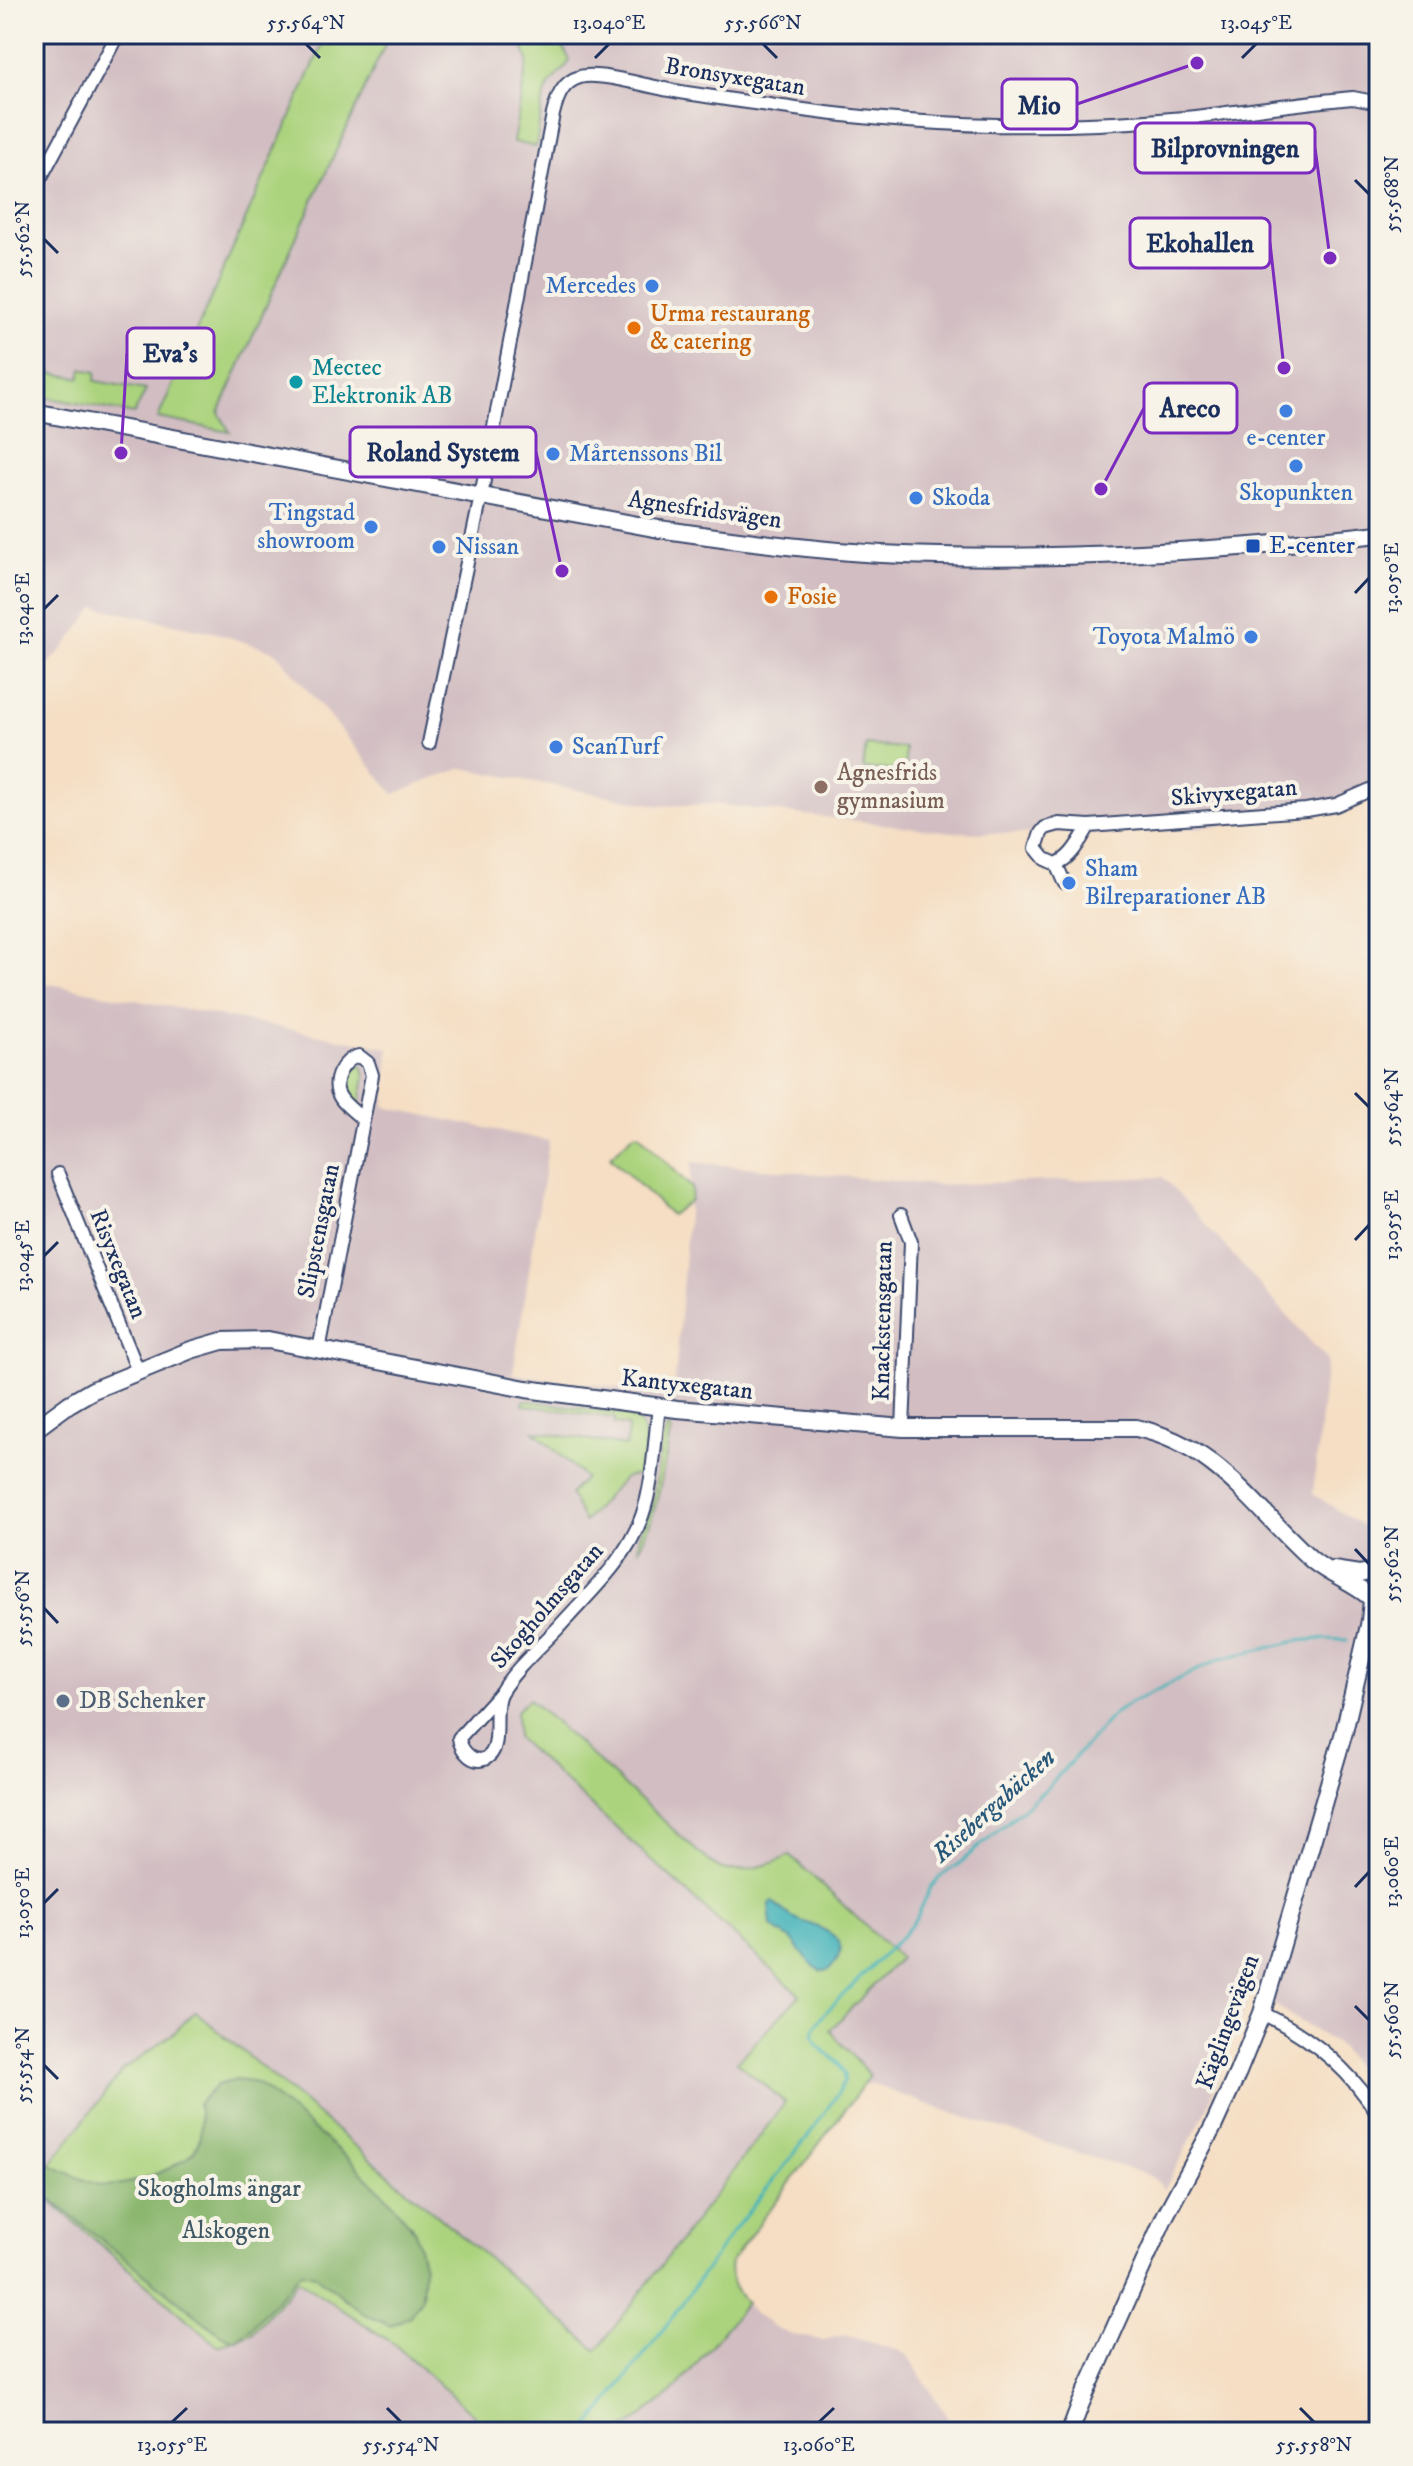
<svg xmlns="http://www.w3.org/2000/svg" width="1413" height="2466" font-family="'IM FELL DW Pica',serif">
  <rect width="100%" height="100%" fill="#f7f3e8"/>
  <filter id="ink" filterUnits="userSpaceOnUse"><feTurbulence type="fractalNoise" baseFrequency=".0125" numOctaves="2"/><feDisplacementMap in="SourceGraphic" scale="16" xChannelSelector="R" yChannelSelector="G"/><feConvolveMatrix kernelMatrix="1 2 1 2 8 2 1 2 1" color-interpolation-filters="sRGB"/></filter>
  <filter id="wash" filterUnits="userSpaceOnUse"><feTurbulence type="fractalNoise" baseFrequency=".006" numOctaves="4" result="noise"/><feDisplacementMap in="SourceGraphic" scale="32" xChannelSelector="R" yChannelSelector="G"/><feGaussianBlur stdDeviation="1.8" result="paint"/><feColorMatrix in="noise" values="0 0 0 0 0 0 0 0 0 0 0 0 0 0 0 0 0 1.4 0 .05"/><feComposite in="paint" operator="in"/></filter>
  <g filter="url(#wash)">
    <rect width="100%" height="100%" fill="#f5dec3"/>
    <path fill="#d2bec2" d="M34,34H1379V795L1345,811L1188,829L1029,834L951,832L713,804L661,806L462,768L394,794L276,652L216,633L95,607L64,648L34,679Z
      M34,981L389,1048L385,1107L549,1141L513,1374L674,1395L692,1162L935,1185L1163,1177L1327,1360L1313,1494L1379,1537V2098L1340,2047L1251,1990L1206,2111L1164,2190L1158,2181L1145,2174L949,2112L871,2084L862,2087L731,2261L729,2274L736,2292L754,2313L775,2328L792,2335L823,2340L845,2335L906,2353L957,2432H34Z"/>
    <path fill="#abd37d" stroke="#63816e" stroke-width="2" d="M327,34H390L294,242L219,413L230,432L158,418Z
      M518,34H545L560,41L570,60C565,71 551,78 547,90C540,106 539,129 536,147L513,142L528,60Z
      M82,369L96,372L95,381L146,390L134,414L34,395V370L80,378Z
      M866,745L905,748L906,770L904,771L865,769L863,767Z
      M356,1063L363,1067L365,1077L359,1108L344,1092C343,1078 344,1070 356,1063Z
      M634,1134H639L692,1188L691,1200L671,1215L610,1157Z
      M524,1400L633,1415C649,1428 647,1456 642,1474L624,1478L584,1522L570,1494L585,1478L534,1431L626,1446L628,1426L615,1424V1418L523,1405Z
      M667,1427L671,1430C662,1471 659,1511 639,1549C636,1535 647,1522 651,1508C658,1482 656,1453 667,1427Z
      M529,1699L698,1852C705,1857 712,1864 720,1868C735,1875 776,1864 790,1855L900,1958L830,2030L870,2076L731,2261C728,2279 734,2290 746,2303L673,2392L621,2432H493L394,2344L298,2280L252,2333L218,2346L35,2188L52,2162L124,2069L173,2034L195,2011L597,2350L785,2103L737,2062L800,1995L517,1738L516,1711Z"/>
    <path fill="#88b56c" stroke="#527265" stroke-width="2" d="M236,2080L258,2083L351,2161L388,2198L415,2231L424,2267L422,2298L410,2316L390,2326L364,2314L315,2275L301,2272L250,2329L235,2340L221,2335L34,2186V2155C48,2164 86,2183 102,2185C125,2188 178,2169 193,2152C204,2139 200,2119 198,2104L217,2085Z"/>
    <path fill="#43b3b9" stroke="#2f718c" stroke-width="2" d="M772,1901C779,1908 789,1916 799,1920C824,1929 860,1940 828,1970L821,1971L811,1964L793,1941L771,1926L769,1906Z"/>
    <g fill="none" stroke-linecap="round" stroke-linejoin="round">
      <path stroke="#43b3b9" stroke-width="3" d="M585,2432L671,2319L731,2234L809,2135L838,2093L844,2081V2073L838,2063L817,2045L813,2035L815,2027L823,2015L904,1934L916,1919L931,1887L940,1877L961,1862L1046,1789L1115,1713L1132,1702L1220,1659L1298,1641L1319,1639L1347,1640"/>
    </g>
  </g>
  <g filter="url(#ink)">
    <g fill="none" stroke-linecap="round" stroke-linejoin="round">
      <g stroke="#3c496d" stroke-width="16">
        <path id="street" d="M34,190L118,34
          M429,743L481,496L553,114C557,98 562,82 580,77C598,71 654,88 675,91C715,98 756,103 796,109C923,127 1056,130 1184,118C1240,112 1296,103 1353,98L1379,103
          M1089,826C1080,840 1072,858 1056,864L1045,859L1036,848L1041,833L1045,828L1059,824L1089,826L1306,810L1336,805L1379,786
          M1056,864L1064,882
          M58,1174L138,1371
          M901,1215L911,1242L903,1428
          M319,1350L372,1075L368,1063L359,1056C343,1059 330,1082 340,1097C345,1106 356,1112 363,1120
          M499,1694L459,1738C460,1750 475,1768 489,1756C503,1744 491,1707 501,1692C514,1670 540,1647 558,1628C589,1593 626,1561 642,1516C654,1482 654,1443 659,1407
          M1262,2013C1310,2036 1351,2070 1379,2116"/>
      </g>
      <g stroke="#3c496d" stroke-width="20">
        <path id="secondary" d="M34,412L659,529C733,540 807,550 882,554C1048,562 1214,552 1379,534
          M34,1430L69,1404L93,1390L191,1350L222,1341L268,1340L526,1389L677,1409L903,1428H1136C1217,1445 1254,1508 1312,1560C1330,1575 1352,1582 1370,1597
          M1333,1570L1359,1574L1379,1570
          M1070,2432L1081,2403L1165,2216L1213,2127L1238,2072L1262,2013L1344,1732L1370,1621L1372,1600"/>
      </g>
      <use href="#street" stroke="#fff" stroke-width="12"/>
      <use href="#secondary" stroke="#fff" stroke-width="16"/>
    </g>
  </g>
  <path fill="none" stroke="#1b2f5e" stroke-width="3" d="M306,44L320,58M763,44L777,58M595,58L609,44M1242,58L1256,44M1355,180L1369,194M44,239L58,253M1355,593L1369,578M44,609L58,595M1355,1093L1369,1107M1355,1240L1369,1225M44,1256L58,1242M1355,1549L1369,1564M44,1608L58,1623M1355,1887L1369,1872M44,1903L58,1889M1355,2006L1369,2020M44,2065L58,2079M387,2408L401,2422M1300,2408L1314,2422M172,2422L187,2408M819,2422L834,2408"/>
  <g fill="#3f7fe0" stroke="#f7f3e8" stroke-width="3">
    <circle cx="652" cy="286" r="8"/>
    <circle cx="1286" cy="411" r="8"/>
    <circle cx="553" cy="454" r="8"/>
    <circle cx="1296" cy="466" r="8"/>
    <circle cx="916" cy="498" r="8"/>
    <circle cx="371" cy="527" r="8"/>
    <circle cx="439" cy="547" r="8"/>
    <circle cx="1251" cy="637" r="8"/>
    <circle cx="556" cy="747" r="8"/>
    <circle cx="1069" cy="883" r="8"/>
  </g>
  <g fill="#e8710a" stroke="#f7f3e8" stroke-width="3">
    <circle cx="634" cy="328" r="8"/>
    <circle cx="771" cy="597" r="8"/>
  </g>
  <circle fill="#0f9aa8" stroke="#f7f3e8" stroke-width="3" cx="296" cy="382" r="8"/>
  <rect fill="#1a4fb4" stroke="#f7f3e8" stroke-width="3" x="1245" y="538" width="16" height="16" rx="4"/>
  <circle fill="#8d6e63" stroke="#f7f3e8" stroke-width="3" cx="821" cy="787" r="8"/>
  <circle fill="#5c6f8a" stroke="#f7f3e8" stroke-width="3" cx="63" cy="1701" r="8"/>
  <g text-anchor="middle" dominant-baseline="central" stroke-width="8" stroke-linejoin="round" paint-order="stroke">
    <g font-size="24" fill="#1b2f5e" stroke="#f7f3e8">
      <text transform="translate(735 77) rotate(9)">Bronsyxegatan</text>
      <text transform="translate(705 510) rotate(8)">Agnesfridsvägen</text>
      <text transform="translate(1234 793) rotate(-5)">Skivyxegatan</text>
      <text transform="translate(319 1231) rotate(-79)">Slipstensgatan</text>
      <text transform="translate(118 1264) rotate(68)">Risyxegatan</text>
      <text transform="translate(883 1321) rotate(-89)">Knackstensgatan</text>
      <text transform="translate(687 1385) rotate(6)">Kantyxegatan</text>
      <text transform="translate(547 1606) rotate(-49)">Skogholmsgatan</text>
      <text transform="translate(1228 2022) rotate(-70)">Käglingevägen</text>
    </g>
    <g font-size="24" fill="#366cbe" stroke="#f7f3e8" text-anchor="start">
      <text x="636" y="286" text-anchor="end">Mercedes</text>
      <text x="1286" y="438" text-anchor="middle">e-center</text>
      <text x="569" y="454">Mårtenssons Bil</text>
      <text x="1296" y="493" text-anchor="middle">Skopunkten</text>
      <text x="932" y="498">Skoda</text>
      <text x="355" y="513" text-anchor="end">Tingstad<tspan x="355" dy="28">showroom</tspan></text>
      <text x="455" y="547">Nissan</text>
      <text x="1235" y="637" text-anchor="end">Toyota Malmö</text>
      <text x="572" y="747">ScanTurf</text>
      <text x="1085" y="869">Sham<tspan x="1085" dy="28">Bilreparationer AB</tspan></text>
    </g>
    <g font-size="24" fill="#c56008" stroke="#f7f3e8" text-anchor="start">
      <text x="650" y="314">Urma restaurang<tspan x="650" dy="28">&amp; catering</tspan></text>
      <text x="787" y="597">Fosie</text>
    </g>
    <g font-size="24" fill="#0d838f" stroke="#f7f3e8" text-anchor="start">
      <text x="312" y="368">Mectec<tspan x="312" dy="28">Elektronik AB</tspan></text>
    </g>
    <g font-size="24" fill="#164399" stroke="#f7f3e8" text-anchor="start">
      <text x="1269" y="546">E-center</text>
    </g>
    <g font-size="24" fill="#785e54" stroke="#f7f3e8" text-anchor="start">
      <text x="837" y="773">Agnesfrids<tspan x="837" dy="28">gymnasium</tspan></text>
    </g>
    <g font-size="24" fill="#4e5e75" stroke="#f7f3e8" text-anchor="start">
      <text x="79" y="1701">DB Schenker</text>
    </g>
    <g font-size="24" fill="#3f5866" stroke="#f7f3e8">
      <text x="219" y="2189">Skogholms ängar</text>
      <text x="226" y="2231">Alskogen</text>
    </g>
    <g font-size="26" font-style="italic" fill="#275779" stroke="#f7f3e8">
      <text transform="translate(994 1806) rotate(-42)">Risebergabäcken</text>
    </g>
  </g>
  <path fill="none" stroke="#7b2cbf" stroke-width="3" d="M1197 63L1077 104M1330 258L1315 148M1284 368L1270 243M121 453L127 353M1101 489L1144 408M562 571L536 452"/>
  <g fill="#7b2cbf" stroke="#f7f3e8" stroke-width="3">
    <circle cx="1197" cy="63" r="8"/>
    <circle cx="1330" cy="258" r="8"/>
    <circle cx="1284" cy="368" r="8"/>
    <circle cx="121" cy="453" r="8"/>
    <circle cx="1101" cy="489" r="8"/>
    <circle cx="562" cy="571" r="8"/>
  </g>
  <g fill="#f7f3e8" stroke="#7b2cbf" stroke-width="3">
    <rect x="1002" y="79" width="75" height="50" rx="8"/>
    <rect x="1135" y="123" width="180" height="50" rx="8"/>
    <rect x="1130" y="218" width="140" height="50" rx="8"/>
    <rect x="127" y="328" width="87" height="50" rx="8"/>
    <rect x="1144" y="383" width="93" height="50" rx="8"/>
    <rect x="350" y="427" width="186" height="50" rx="8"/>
  </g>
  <g font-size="26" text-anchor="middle" font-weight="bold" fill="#1b2f5e">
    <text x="1039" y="114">Mio</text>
    <text x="1225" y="157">Bilprovningen</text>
    <text x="1200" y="252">Ekohallen</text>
    <text x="170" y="362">Eva's</text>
    <text x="1190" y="417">Areco</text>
    <text x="443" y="461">Roland System</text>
  </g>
  <rect width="1413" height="2466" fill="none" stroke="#f7f3e8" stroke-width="88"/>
  <rect x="44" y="44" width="1325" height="2378" fill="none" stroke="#1b2f5e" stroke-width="3"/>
  <g font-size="20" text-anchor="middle" fill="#1b2f5e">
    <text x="306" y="29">55.564°N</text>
    <text x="609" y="29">13.040°E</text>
    <text x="763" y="29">55.566°N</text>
    <text x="1256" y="29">13.045°E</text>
    <text transform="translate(1391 194) rotate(-90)" y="7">55.568°N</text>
    <text transform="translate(22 239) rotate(-90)" y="7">55.562°N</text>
    <text transform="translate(1391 578) rotate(-90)" y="7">13.050°E</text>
    <text transform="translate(22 609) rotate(-90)" y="7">13.040°E</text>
    <text transform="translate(1391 1107) rotate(-90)" y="7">55.564°N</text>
    <text transform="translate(1391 1225) rotate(-90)" y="7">13.055°E</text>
    <text transform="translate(22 1256) rotate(-90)" y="7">13.045°E</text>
    <text transform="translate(1391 1564) rotate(-90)" y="7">55.562°N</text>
    <text transform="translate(22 1608) rotate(-90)" y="7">55.556°N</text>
    <text transform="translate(1391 1872) rotate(-90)" y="7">13.060°E</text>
    <text transform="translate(22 1903) rotate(-90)" y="7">13.050°E</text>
    <text transform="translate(1391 2020) rotate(-90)" y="7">55.560°N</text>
    <text transform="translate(22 2065) rotate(-90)" y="7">55.554°N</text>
    <text x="172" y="2451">13.055°E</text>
    <text x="401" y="2451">55.554°N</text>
    <text x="819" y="2451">13.060°E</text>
    <text x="1314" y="2451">55.558°N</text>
  </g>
</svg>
